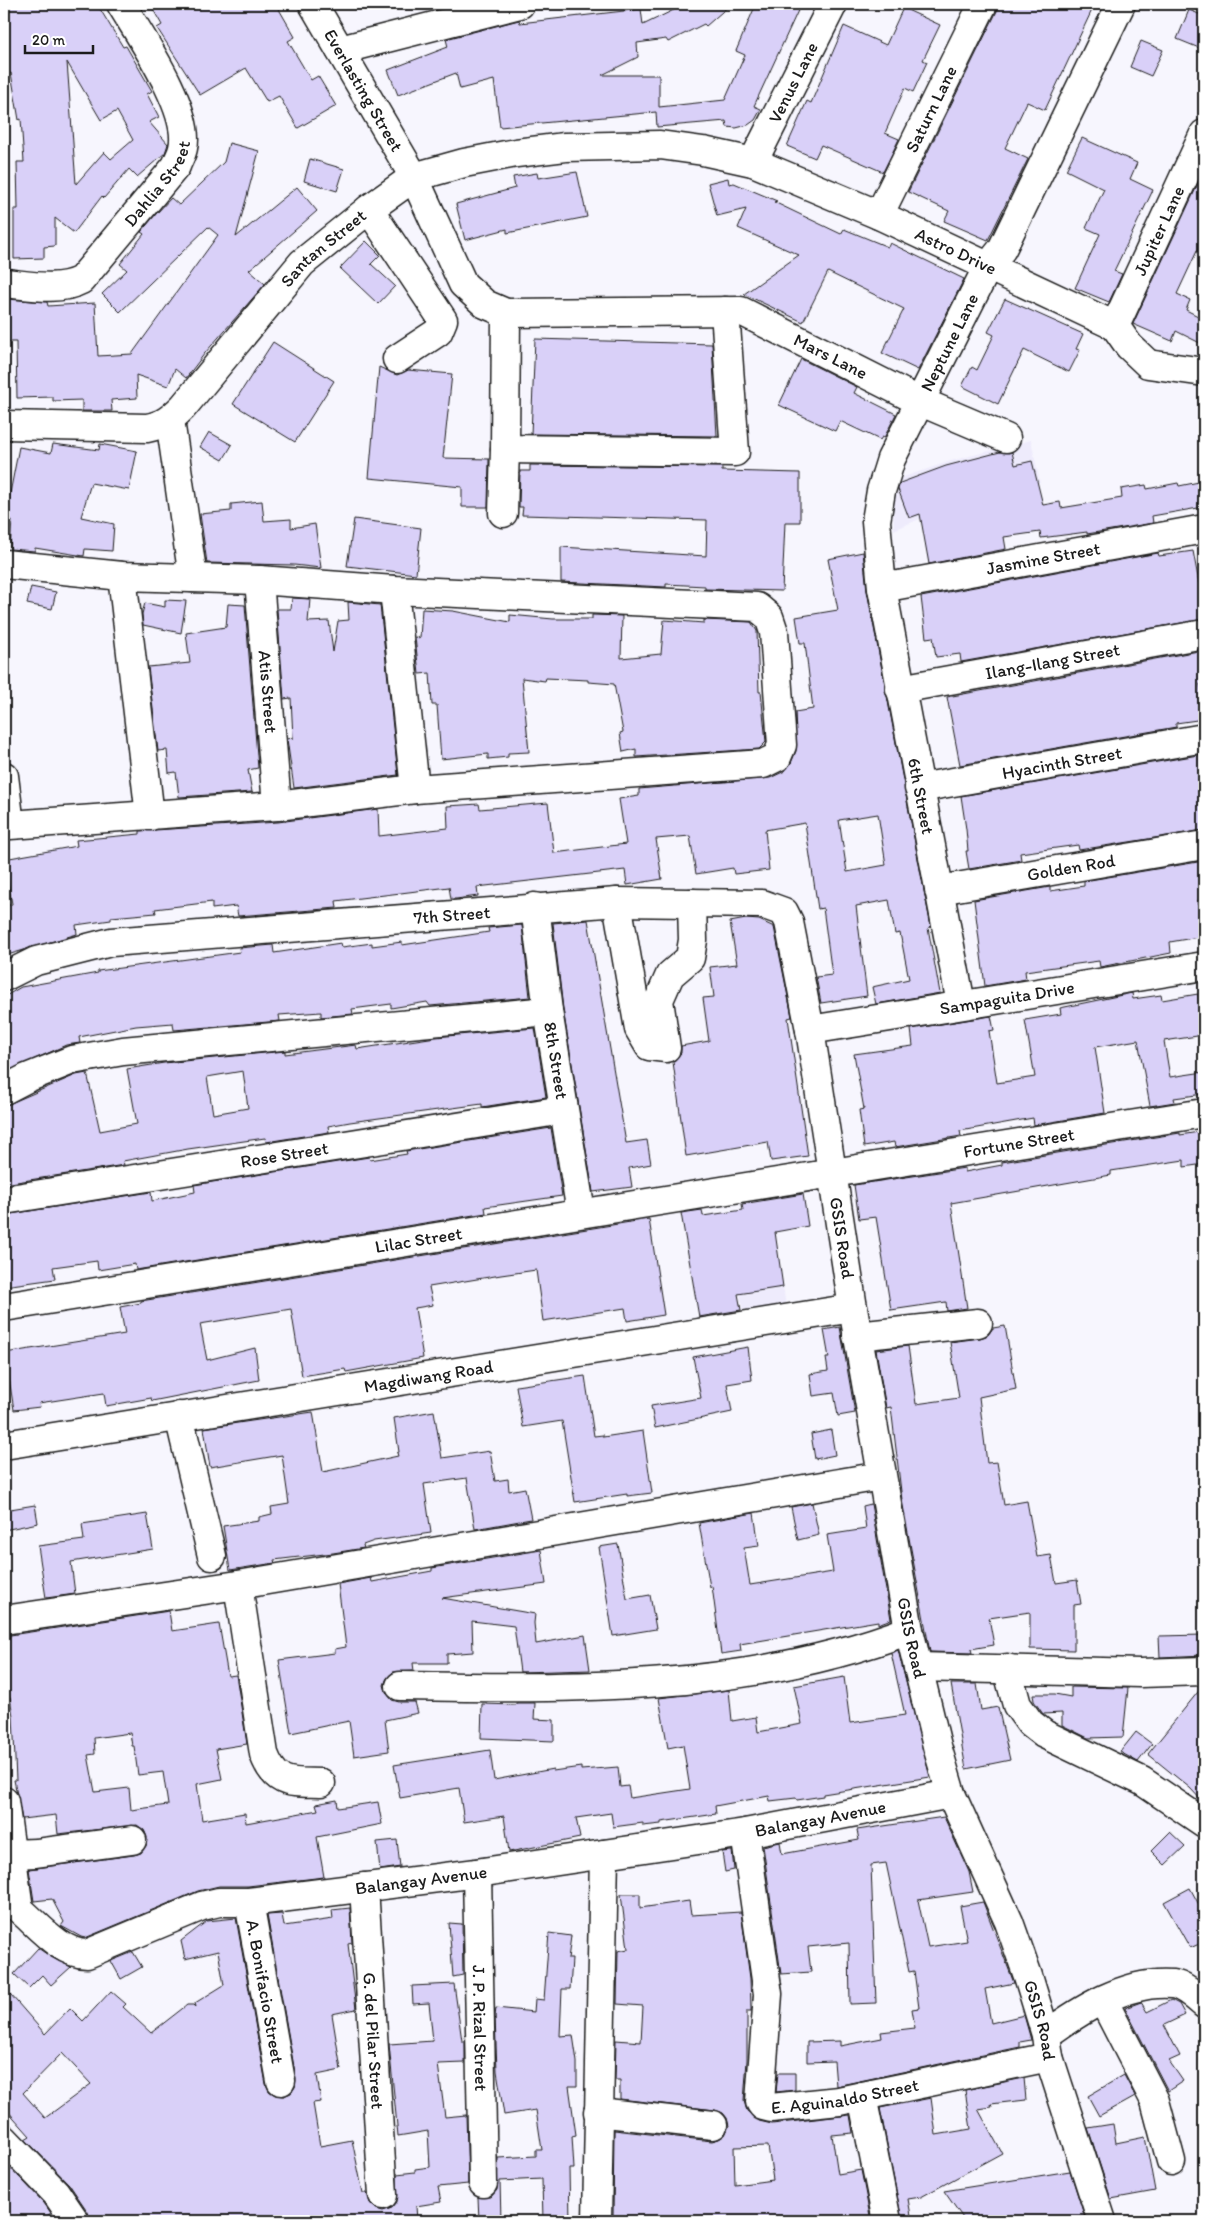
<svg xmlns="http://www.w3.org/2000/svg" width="1208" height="2225" font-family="Itim,sans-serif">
  <rect width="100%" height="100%" fill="#f7f6fe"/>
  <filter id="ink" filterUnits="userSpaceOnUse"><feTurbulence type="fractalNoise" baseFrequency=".02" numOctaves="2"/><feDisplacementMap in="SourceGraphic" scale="10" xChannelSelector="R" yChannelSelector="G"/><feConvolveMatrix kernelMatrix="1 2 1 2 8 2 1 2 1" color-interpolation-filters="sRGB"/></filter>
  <g filter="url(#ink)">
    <path fill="#eeebfc" d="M1031,440L1040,483L970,497L894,530L892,481L951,461Z
      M775,1233L786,1306L743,1313L732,1239Z"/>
    <path fill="#d9d0f8" stroke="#1c1c1c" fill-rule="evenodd" d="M4,4H97L123,47L126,46L152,91L147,94L159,117L149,122L168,144L165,153L137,177L129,169L104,198L102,196L74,233L55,218V246L44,247V258L14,259V209H18L17,162H24L21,119L19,120L11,73L4,75ZM67,62L101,120L117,111L133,140L111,159L104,152L76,184Z
      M150,4H276L295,37L288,41L311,80L318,76L336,106L298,128L279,96L267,102L246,68L200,95L157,28L162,25Z
      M686,4H731L706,26L704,24L668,42L666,39L637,43L638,57L602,75H659V107L725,100L745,55L736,51L756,4H801L754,106L761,109L755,120L748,125L736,128L727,127L726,121L657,127L656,112L500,127L494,80L460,89L456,73L398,95L388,70L448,47L446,39L519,20L520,23L641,9L643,25Z
      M998,4H1079L1092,10L1045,110L1027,102L1005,148L1028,159L988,240L944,221L949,211L908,192L997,11Z
      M903,8L940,25L923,60L927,62L913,92L905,88L885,133L899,139L883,172L821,145L815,158L787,146L807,101L811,103L844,26L886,45Z
      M1189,10L1204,16V50L1177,39Z
      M1141,41L1163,50L1151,76L1130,67Z
      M1082,138L1137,163L1130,179L1153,190L1114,271L1122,274L1109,302L1075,288L1100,234L1086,228L1104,189L1066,170Z
      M229,143L259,151L236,237L297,187L317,211L249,270L265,284L239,314L205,353L186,378L175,369L168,386L136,375L137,398L111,400L112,411H82V400L53,401V397L17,398L16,342H7L6,299L47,302L48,306L95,303L98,356L132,354L218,235L208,227L120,312L102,294L127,270L120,264L144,234L141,232L156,214L171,198L179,205L224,162Z
      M310,159L344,169L337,191L304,181Z
      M1204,171V254L1197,251L1177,294L1190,300L1186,310L1204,319V345L1176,331L1172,341L1133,324Z
      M577,172L587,217L507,233V229L465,240L456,204L515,188L513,177L537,173L538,178Z
      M728,178L729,184L734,183L777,201L774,202L841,234L844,229L888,247L890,243L964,279L918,370L882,353L904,309L828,272L803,322L744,294L799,255L738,228L746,209L717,216L708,183Z
      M366,241L380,255L371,264L395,286L378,304L340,268Z
      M1005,299L1083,334L1076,349L1080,350L1069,372L1024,350L998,404L962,386L972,367L977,370L994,335L988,332Z
      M535,339L712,344L717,436L531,434Z
      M273,342L334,381L295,442L233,404Z
      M801,359L857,387L854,393L896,414L884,438L882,437L880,440L840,421L835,431L779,405Z
      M379,367L397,375L408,370L452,374L443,458L489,459L488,507H462V487L369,478Z
      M209,432L232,445L223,460L200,447Z
      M53,444L99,450L100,444L137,451L129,490L91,483L81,517L114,524L112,551L85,549L84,556L35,548V551L10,549L12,520L5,519L19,447L51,453Z
      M1000,452H1012L1015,465L1032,461L1043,505L1060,502L1061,508L1122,498L1121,489L1146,485L1147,489L1178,483L1179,486L1204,481V507L1152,516L1153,523L1087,534V532L1041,538L1040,532L1004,537L1006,549L929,564L920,514L909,518L898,489L900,483L946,466Z
      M530,465L722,467V471L800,473V522H785L782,591L705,589V586L666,584V587L561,582V547L706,556L707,520L522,515L523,507H519L520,471H530Z
      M262,501L264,521L291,519V528L315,524L321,568L294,565L207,563L200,514L231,511V504Z
      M354,519L421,528L416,574L347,566Z
      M1193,551L1199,583L1204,582V619L961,662L960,654L936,657L933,637L926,638L921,597L1158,553L1159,556Z
      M863,552L867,591L931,927L928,928L940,993L876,1004L872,987L909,979L900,933L895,934L889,900L856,906L867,996L821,1003L816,977L832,975L823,908L818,909L805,823L765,830L769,870L734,874L733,868L696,874L690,836L656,839L662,879L627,885L625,870L477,887L478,896L456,899H451L449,887L336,901L337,908L238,916L236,906L212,909V902L155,909L156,913L111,917V920L76,925L77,934L4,956V907L12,904L4,859L77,846L76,840L140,834V831L278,822L378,809L379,836L448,828L447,806L479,804L480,809L548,803L554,853L626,844L619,799L639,796V789L770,778L785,771L791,763L796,751L795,712L813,709L805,643H800L796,617L838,610L828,559ZM878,814L886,865L847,872L839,820Z
      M31,587L56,592L52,609L27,604Z
      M292,598L310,599L308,622L329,621L333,652L338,621L349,620L348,602L380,605L398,775L294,788L287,739L293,738L291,698L284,699L277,609H291Z
      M165,600L186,601L181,633L143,625L142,614L145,603L165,607Z
      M228,604L245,605L258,768L248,770L252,792L179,797L176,772L169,773L167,750L158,751L148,667L190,663L186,633L226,627Z
      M422,609L453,611L510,622V615L553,619H592V615L622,616L621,658L661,654L664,620L704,623V620L751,622L757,631L759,692H761L766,742L759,749L636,757V749L623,752L620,733L623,732L614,684L588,682V680L546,678L545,681L522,678L529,752L508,753V757L488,759V754L441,759L437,705H432L430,673L419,674L415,637L420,638Z
      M1204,650V683L1200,684L1204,719L1176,723V727L960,765L947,697Z
      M1204,754V830L1079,850L1078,845L1020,853L1021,860L969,869L966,851H968L966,829L961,796Z
      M1204,861V899L1198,900L1204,936L1170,942L1171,953L1100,967L1099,961L1025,971L1026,979L985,986L974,900L1050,887V891L1084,886V881Z
      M746,919L759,920L774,927L792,1017L788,1018L808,1156L771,1161L768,1142L686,1156L673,1062L681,1053V1046L709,1041L703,998L714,997L710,967L737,964L730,922Z
      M588,920L626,1143L647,1140L651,1164L629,1168L632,1187L593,1192L563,1009L553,923Z
      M522,925L530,997L430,1006L427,1002L391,1008V1004L352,1009L353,1014L321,1017V1012L279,1015L280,1021L174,1030L173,1023L136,1026L79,1037L80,1043L66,1045L4,1073V997L21,987L98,973V971L240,952L239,948L273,945L274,953L341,943L342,947L372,943V946L402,942V945L489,932L488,928Z
      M1132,993L1133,999L1161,995L1162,1000L1198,994L1204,1035L1164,1041L1170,1077L1204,1072V1094L1174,1098L1175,1102L1150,1106L1138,1040L1095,1047L1105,1113L1034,1125L1033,1118L960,1131L961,1136L895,1147L894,1142L864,1147L859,1110L864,1109L854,1054L913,1046L911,1029L991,1016L994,1030L989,1031L997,1083L1035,1077L1025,1020L1061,1014L1060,1008Z
      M535,1028L546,1097L482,1107V1104L350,1122L328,1126L329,1132L266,1142L265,1138L188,1149L123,1161L124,1165L4,1184V1106L76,1075L87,1073L100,1131L137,1124L127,1069L164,1063L285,1051V1054L356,1045L357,1049L436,1037ZM243,1071L248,1108L213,1114L207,1077Z
      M551,1128L562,1196L485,1207L486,1213L136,1270L135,1264L98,1270L97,1261L53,1267L55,1279L4,1286V1215L151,1192L152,1201L195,1192L194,1185L369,1157L370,1160L407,1154L406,1151Z
      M1199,1132L1204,1164L1184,1167V1160L1111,1171V1175L951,1203L967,1308L947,1311L946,1302L891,1310L876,1217L859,1219L854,1185L965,1168V1172L1002,1165V1162L1180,1133V1135Z
      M803,1194L808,1226L775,1232L783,1287L738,1294L741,1310L699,1317L681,1213L702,1210L703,1216L743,1210L742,1204Z
      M649,1219L664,1315L627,1321L625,1308L543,1321L536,1270L501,1275L429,1287L433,1305L415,1308L423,1358L346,1372L345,1369L302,1376L291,1309L200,1324L207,1360L255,1348L259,1380L152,1401L151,1398L106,1406L104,1393L39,1403L40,1407L14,1410L5,1353L125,1334L120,1307L141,1303V1301Z
      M1005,1326L1016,1389L979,1397L987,1463L997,1462L1004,1505L1027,1501L1037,1557L1051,1555L1056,1583L1077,1580L1081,1604L1074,1605V1650L1030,1649V1612L989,1618L994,1645L971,1649L972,1653L930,1652L902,1500L891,1407L886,1408L876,1350L908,1346L916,1404L959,1398L950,1342L980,1338L988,1335L993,1328Z
      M840,1327L855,1413L838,1416L834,1393L813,1396L810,1374L828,1371L826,1358H829L824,1330Z
      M748,1347L752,1380L727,1384L732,1412L655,1428L651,1406L701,1398L693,1357Z
      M585,1376L594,1436L603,1435V1437L643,1431L652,1493L627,1496V1494L575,1502L562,1421L523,1427L516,1386Z
      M434,1411L442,1458L490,1451L495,1481L508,1479L509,1491L525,1488L531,1519L475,1529L467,1478L424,1484L431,1533L374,1541L363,1545L364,1548L333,1553L274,1560L275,1563L230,1570L223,1526L259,1521V1517L272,1514L271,1507L289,1504L282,1455L210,1467L204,1428L313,1412L323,1472L398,1456L397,1453L399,1452L394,1418Z
      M831,1430L835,1455L815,1459L811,1434Z
      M812,1503L819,1535L798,1540L791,1507Z
      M871,1504L891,1619L878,1624V1621L740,1644L741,1651L721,1654L712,1586L710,1587L699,1523L754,1513L759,1546L744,1548L750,1585L833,1572L827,1535L866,1529L863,1506Z
      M35,1505L38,1523L4,1530V1510Z
      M147,1514L153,1549L71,1562L75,1594L46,1598L38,1546L84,1540L82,1524Z
      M618,1544L627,1599L650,1595L656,1629L613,1636L599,1547Z
      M541,1550L546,1584L442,1598L535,1614L534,1623L536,1644L585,1635L590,1670L520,1672L514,1626L472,1621L473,1652L447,1654V1663H413L414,1671L393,1672L387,1678L384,1685L387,1694L392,1700L399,1702H415L418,1713L385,1720L389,1751L354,1756L349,1721L291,1733L279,1660L335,1653V1649L346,1647L338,1584L371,1578L372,1582L432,1571V1568Z
      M169,1611L172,1631L219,1624L228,1676L236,1675L247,1744L216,1749L222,1779L197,1784L202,1820L245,1813L246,1823L318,1810L316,1804L337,1800L338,1808L378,1802L382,1824L317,1837L324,1877L248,1886H219L198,1891L85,1938L81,1937L61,1926L64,1922L52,1899L34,1901L29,1869L134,1855L141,1853L146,1846L147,1837L144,1830L137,1825L58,1834L56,1815L22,1819L14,1780H16L13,1716L10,1697H7L4,1674V1636ZM130,1733L132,1746H134L138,1775L163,1772L168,1805L131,1810L129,1788L95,1792L88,1755L95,1754L94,1738Z
      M1204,1635V1655L1160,1657L1159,1636Z
      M898,1650L930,1777L823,1794V1796L797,1800L796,1798L770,1801L769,1796L715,1806L716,1814L661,1822V1824L643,1826V1823L613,1827L611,1813L576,1818L580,1838L509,1852L504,1816L464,1822L459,1788L400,1798L394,1765L490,1750L494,1780L553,1769V1771L581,1767V1770L618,1767L620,1787L628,1786L630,1798L690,1789L683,1745L668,1748L659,1698L729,1690L732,1721L756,1717L758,1732L802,1724L794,1686L844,1677L850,1723L905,1715L891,1653Z
      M951,1684H977L981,1710L998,1707L1010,1760L966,1769Z
      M1071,1687L1128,1688L1123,1737L1088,1738L1062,1725V1713L1043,1714L1034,1701L1033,1694H1055L1071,1697Z
      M1202,1687H1204V1803L1190,1788L1148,1754Z
      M516,1703H535L534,1719L554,1720V1741L481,1738L482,1704L516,1705Z
      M1136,1732L1152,1744L1138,1762L1120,1752Z
      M944,1817L969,1872L973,1892L918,1900L928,1947L967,1941L960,1906L983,1902L1014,1983L985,1989L991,2023L1024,2015L1031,2040L1020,2042V2047L836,2086L834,2061L807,2062V2042L840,2041V2046L882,2038L881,2032L915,2028L912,2009L919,2008L914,1971L909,1972L886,1863L871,1865L876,2003L850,2004L849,1943L808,1947L811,1972L781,1974L763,1846L780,1842L782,1854L859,1840L857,1830Z
      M1170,1832L1185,1846L1165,1865L1151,1851Z
      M397,1840L400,1867L380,1870L377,1842Z
      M732,1851L734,1870L725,1872L722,1852Z
      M1190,1888L1204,1914V1942L1190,1948L1164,1902Z
      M621,1894H640V1908L689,1901L691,1915L741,1912L750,1978L751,2008V2011H747V2060L744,2101L747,2111L759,2121L772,2124L850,2115L853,2133L832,2135L838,2174L861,2170L871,2221H824L822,2217L802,2221H791L790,2217L764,2221H613L614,2130L712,2141L719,2139L725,2135L729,2126L727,2118L723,2113L715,2110L620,2099V2080H615L616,2040L641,2042L643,2006L617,2004L618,1951L628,1949ZM768,2146L773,2180L735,2185L734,2147Z
      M350,1908L352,1943L348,1944L356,2009L332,2014L341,2070L317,2075L321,2102L313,2103L320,2146L352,2140L363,2193H367L370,2203L376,2209L383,2211L392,2208L397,2202V2174L415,2172V2169L430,2167L428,2131L398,2136L389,2044L433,2041L429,2003L413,2004L412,1986L454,1984L462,2041H465V2063L438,2064L445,2117L466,2115L468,2184L438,2187L441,2202L416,2206L417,2221H347L346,2216L318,2221H91L88,2212L69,2184L25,2139L30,2136L6,2109L4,2112V1987L45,2034L70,2008L83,2021L111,1991L126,2004L123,2007L151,2033L187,2005H194L196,2007L195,2003L224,1985L218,1951L185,1959L181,1941L207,1921L236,1918L266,2084L269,2091L275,2095L284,2096L291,2093L295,2087L296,2078L267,1915L282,1914L284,1926L333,1919L332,1910ZM62,2053L91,2084L45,2118L23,2093Z
      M449,1923L462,1924L463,1975L453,1977Z
      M549,1933L571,1936L568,1959H572L570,1989H562L560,2036L573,2035L577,2062V2086H569L576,2135L572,2136L574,2169H569L570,2221H543L542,2179L500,2181L501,2221H479L478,2197H491L497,2190L498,2158L536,2156V2150H542L536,2110L504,2115L497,2071L495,2016L496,2008L534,2012L535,1999L544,2000Z
      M38,1948L51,1957L71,1967L51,1985L42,1975L29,1988L14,1974Z
      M133,1952L142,1967L121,1979L111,1961Z
      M1171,2000L1179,2004L1185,2015L1164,2025L1180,2056L1169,2061L1183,2081L1168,2091L1125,2008L1141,2002L1147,2012Z
      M778,2073H795V2090L776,2092Z
      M1124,2075L1135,2096L1099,2116L1088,2096Z
      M1024,2078L1026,2100L991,2104L992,2107L978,2109L1002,2153L921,2197L908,2199L912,2221H902L880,2108L931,2098L936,2135L971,2129L965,2090Z
      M1113,2124L1116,2143L1145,2137L1155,2191L1111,2199L1088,2128Z
      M4,2161L44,2203L51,2213L40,2221H4Z
      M1070,2171L1086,2221H965L944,2191Z"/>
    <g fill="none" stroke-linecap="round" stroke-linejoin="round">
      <g stroke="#1c1c1c" stroke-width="31">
        <g id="minor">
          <path id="s1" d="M313,4L414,177L463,284L485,304L506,313L741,311L919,401L1006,438"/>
          <path d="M340,50L520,4"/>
          <path id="s2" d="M753,162L833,4"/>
          <path d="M369,209L443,320L438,332L397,359"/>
          <path id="s3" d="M879,215L983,4"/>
          <path id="s4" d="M4,283C28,285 58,292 81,280L176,166C178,160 182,154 183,148C192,111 140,36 121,4"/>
          <path d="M506,313L505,449L735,452L725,311"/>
          <path id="s5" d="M1115,326L1204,134"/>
          <path d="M170,420L193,578"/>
          <path id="s6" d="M4,425L147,428C163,425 171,419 183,407L302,263L369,209L414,177L464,163L516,153L565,147L660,145L703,151L753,162L879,215L1115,326L1129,346L1148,364L1204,372"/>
          <path d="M503,513L505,449"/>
          <path d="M4,564L122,576L259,580L394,590L757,607L769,617L774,632L782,745L777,757L763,764L415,789L277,806L10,825L4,776"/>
          <path d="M122,576L150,816"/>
          <path id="s7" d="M259,580L277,806"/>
          <path id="s8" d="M882,588L1204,529"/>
          <path d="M394,590L415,789"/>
          <path id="s9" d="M900,689L1204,634"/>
          <path id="s10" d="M919,788L1204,738"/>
          <path id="s11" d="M939,890L1204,845"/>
          <path d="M617,902L639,1029L649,1046L666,1048L659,1000L670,975L690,958L693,940L692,903"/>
          <path id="s12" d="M535,907L548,1011L581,1213"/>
          <path id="s13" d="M4,977L36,961L111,942L617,902L762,904L784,912L789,922L810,1030"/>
          <path id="s14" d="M961,1004L882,588L876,521L881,491L891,459L987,268L1002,249L1121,4"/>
          <path d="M4,1090L27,1078L72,1060L123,1051L548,1011"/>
          <path id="s15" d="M4,1200L563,1110"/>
          <path id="s16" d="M4,1307L1204,1113"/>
          <path id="s17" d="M853,1308L909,1630L937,1746L951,1794L1009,1922L1028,1976L1046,2035L1049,2057L1102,2221"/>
          <path d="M857,1336L978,1323"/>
          <path d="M179,1416L212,1556"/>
          <path d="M238,1585L264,1754C276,1786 291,1782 321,1783"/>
          <path d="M4,1620L238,1585L881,1476"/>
          <path d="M918,1667L1140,1673L1204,1671"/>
          <path d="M1007,1668L1017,1705L1030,1723L1044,1734L1142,1781L1204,1823"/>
          <path d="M400,1686C570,1689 748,1692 909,1630"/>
          <path id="s18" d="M4,1801L19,1909C38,1925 61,1954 87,1954L202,1906L219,1902H249L477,1873L745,1833L951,1794"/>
          <path id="s19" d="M745,1833L768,1994L760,2102L763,2106L771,2108L839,2101L1049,2057"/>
          <path d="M10,1854L36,1853L132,1840"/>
          <path id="s20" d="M477,1873L483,2183"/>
          <path id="s21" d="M364,1887L383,2195"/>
          <path id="s22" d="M249,1902L281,2081"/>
          <path d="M1103,2000L1155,2101L1171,2161"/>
          <path d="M1046,2035C1080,2010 1127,1980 1172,1984C1183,1985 1196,1997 1204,2004"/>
          <path d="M862,2096L887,2221"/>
          <path d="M598,2112L713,2125"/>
          <path d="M4,2139L56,2193L75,2221"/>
          <path d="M597,2221L604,1854"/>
        </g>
      </g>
      <g stroke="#1c1c1c" stroke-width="31">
        <g id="major">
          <path id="s23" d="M4,1445L853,1308L810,1030L1204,966"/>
        </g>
      </g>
      <use href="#minor" stroke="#fff" stroke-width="28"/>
      <use href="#major" stroke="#fff" stroke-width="28"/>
    </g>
  </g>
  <g text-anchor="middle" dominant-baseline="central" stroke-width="4" stroke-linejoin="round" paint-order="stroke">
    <g font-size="18" fill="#1c1c1c" stroke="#fff">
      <text stroke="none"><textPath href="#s2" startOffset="89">Venus Lane</textPath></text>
      <text stroke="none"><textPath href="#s1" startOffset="100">Everlasting Street</textPath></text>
      <text stroke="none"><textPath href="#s3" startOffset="118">Saturn Lane</textPath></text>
      <text stroke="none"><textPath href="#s4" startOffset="202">Dahlia Street</textPath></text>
      <text stroke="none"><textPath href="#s5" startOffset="105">Jupiter Lane</textPath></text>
      <text stroke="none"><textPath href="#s6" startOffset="398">Santan Street</textPath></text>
      <text stroke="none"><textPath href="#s6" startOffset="1079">Astro Drive</textPath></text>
      <text stroke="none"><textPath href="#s14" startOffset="685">Neptune Lane</textPath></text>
      <text stroke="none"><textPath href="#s1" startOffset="706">Mars Lane</textPath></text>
      <text stroke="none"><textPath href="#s8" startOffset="164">Jasmine Street</textPath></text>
      <text stroke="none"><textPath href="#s9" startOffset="155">Ilang-Ilang Street</textPath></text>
      <text stroke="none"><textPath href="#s7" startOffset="112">Atis Street</textPath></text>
      <text stroke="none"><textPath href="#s10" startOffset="145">Hyacinth Street</textPath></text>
      <text transform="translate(921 796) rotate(79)">6th Street</text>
      <text stroke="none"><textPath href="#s11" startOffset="134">Golden Rod</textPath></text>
      <text stroke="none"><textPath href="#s13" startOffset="455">7th Street</textPath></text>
      <text stroke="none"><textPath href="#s23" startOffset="1341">Sampaguita Drive</textPath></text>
      <text stroke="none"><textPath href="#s12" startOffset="155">8th Street</textPath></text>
      <text stroke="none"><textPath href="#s16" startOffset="1028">Fortune Street</textPath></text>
      <text stroke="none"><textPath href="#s15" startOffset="284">Rose Street</textPath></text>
      <text transform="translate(842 1238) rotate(81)">GSIS Road</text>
      <text stroke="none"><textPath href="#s16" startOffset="420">Lilac Street</textPath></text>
      <text stroke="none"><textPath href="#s23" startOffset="430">Magdiwang Road</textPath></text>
      <text stroke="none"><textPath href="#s17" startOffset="335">GSIS Road</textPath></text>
      <text stroke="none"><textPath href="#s18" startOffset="942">Balangay Avenue</textPath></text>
      <text stroke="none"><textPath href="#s18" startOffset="538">Balangay Avenue</textPath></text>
      <text stroke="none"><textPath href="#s22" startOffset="91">A. Bonifacio Street</textPath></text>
      <text stroke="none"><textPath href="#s17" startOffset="740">GSIS Road</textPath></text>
      <text stroke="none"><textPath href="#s20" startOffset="155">J. P. Rizal Street</textPath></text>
      <text stroke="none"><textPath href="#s21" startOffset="154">G. del Pilar Street</textPath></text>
      <text stroke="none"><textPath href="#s19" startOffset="359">E. Aguinaldo Street</textPath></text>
    </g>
  </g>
  <rect width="1208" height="2225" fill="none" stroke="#fff" stroke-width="20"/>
  <rect x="10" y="10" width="1188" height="2205" fill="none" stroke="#1c1c1c" stroke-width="2" filter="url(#ink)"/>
  <path d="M25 45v8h68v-8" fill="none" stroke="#1c1c1c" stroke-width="2.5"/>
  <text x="32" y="45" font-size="15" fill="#1c1c1c" stroke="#ffffff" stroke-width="4" paint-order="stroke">20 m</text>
</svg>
